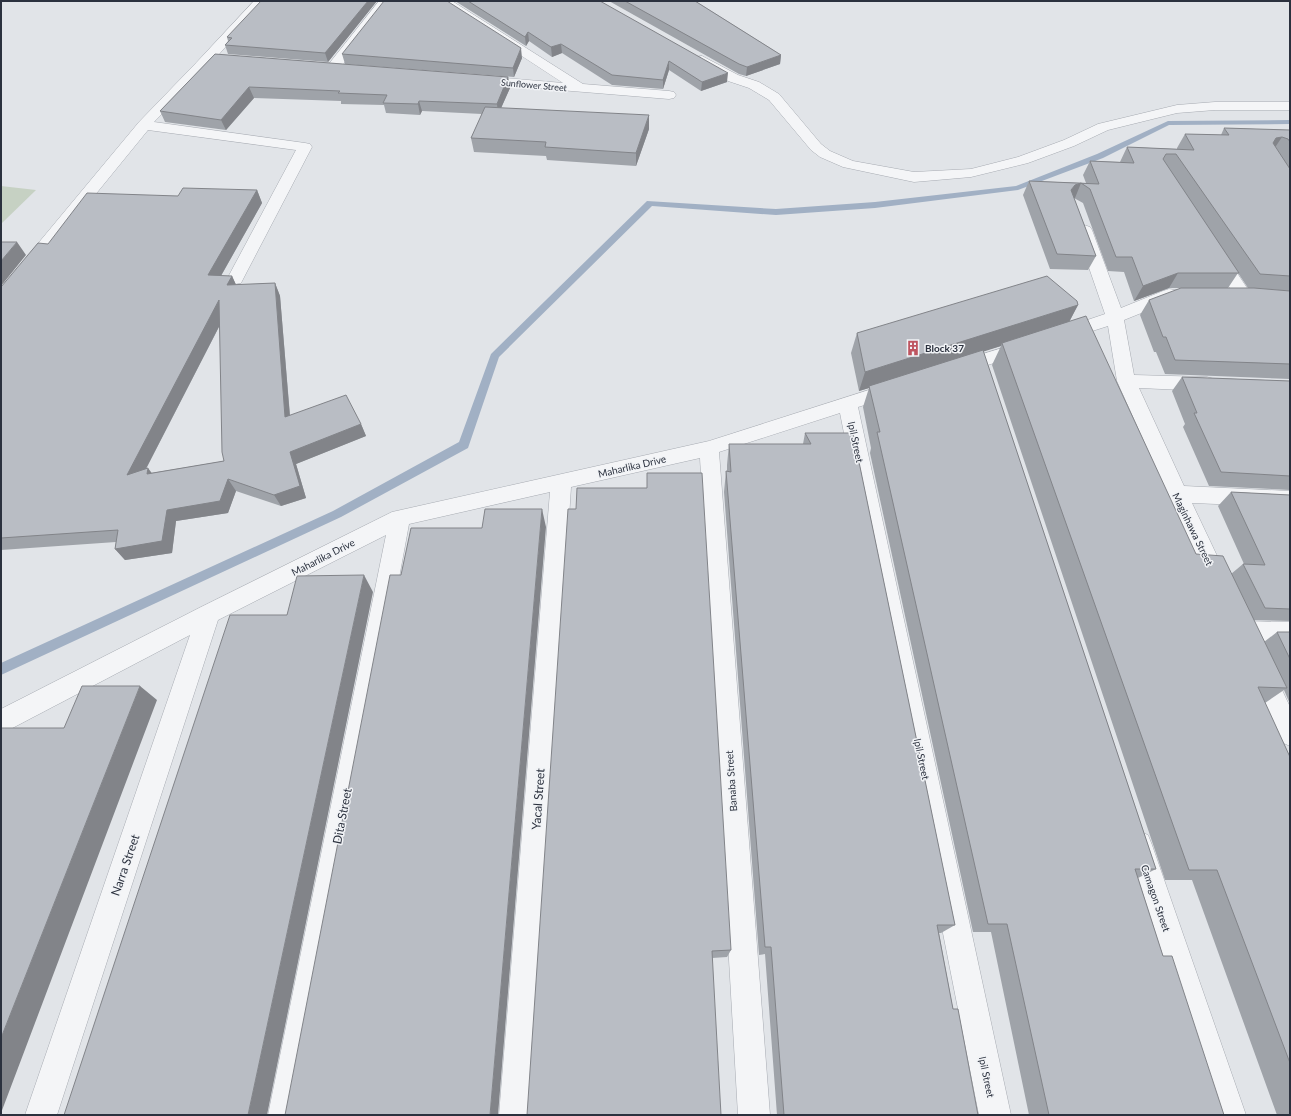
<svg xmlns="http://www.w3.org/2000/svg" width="1291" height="1116" font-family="Lato,sans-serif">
  <rect width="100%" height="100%" fill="#e1e4e8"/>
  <path fill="#c6d1c3" d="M1,186L36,190L1,224Z"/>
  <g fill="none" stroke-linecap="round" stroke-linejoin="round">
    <path fill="#a1b0c4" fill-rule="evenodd" d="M1290,120V124L1169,125L1103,158L1018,190L875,208L776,215L652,206L499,357L468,448L341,517L1,675V663L333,511L459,442L491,354L647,201L776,209L875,202L1016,186L1097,154L1168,121Z"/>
    <g stroke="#a7abb2" stroke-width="1">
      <path id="minor" d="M254,1H266L206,69L154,122L305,143L310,144L312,147L241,283L235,284L229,283L227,279L296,150L148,130L7,303L1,305V288L139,122L196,63Z
        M379,1H391L338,71H328L326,68L328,65Z
        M438,1H452L583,84L669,91L674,92L676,95L674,98L669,99L475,83L473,80L475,77L480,76L563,83Z
        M702,56L738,75L759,82L779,94L821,144L830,151L853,161L914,172L971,169L1018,157L1064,140L1098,124L1177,105L1215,102H1290V110H1215L1177,113L1108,130L1074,146L1028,163L971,177L914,182L843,167L820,157L811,150L769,100L749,88L728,81L697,63L696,60L697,57Z
        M1084,225L1090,227L1092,230L1121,308L1163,291L1169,289L1182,291L1185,295L1182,299L1171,301L1124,320L1134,375L1207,377L1214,379L1216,384L1214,389L1207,391L1139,388L1184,486L1290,491V507L1192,503L1229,581L1226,588L1218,590L1210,588L1117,381L1108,326L1061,341L1055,339L1052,335L1055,331L1105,314L1076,230L1078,227Z
        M1217,251L1223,252L1249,291L1252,295L1249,299L1243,301L1237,299L1209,256L1211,252Z
        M1025,341L1031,343L1034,347L1031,351L957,375L950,374L948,369L950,364Z
        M894,382L901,384L903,389L901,394L858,407L1011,1115H979L840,413L719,452L770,1115H738L700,458L571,487L531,1115H499L550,492L409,524L300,1115H268L386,535L218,620L57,1115H25L190,635L1,734V709L201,607L392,512L709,441Z
        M1242,621L1290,622V642L1242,641L1234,638L1230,631L1234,624Z
        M1260,659L1269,662L1290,707V746L1281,742L1248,670L1251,662Z
        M1138,831L1148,835L1152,845L1246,1115H1214L1124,845L1128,835Z"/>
    </g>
    <use href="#minor" fill="#f4f5f7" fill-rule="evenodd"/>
  </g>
  <path fill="#9fa3a9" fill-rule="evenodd" d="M377,1L328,62L228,54L225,45L228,41L227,37Z
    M455,1H600L727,82L701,91L669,70L663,89L612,85L562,53L552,57L529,41L526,46Z
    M609,1H695L781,55L780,64L746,76L739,74Z
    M215,54L508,77L510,88L501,108L649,129L636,166L547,160L546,156L474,152L471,138L482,114L422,111L420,115L386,113L384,105L341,104V101L254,98L226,130L165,122L160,111Z
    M342,54L522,58L514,77L345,64Z
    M1224,128L1290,130V379L1165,374L1156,352H1154L1140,315L1149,300L1248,288L1238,273L1228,288H1169L1134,301L1124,272L1108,271L1083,203L1074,198L1096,256L1088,270L1050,269L1023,195L1029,181L1086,183L1083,175L1090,161L1120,162L1127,147L1177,149V148L1185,134L1221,135Z
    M257,190L262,203L221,276H232L236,285L275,283L280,296L290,415L361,424L366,436L296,464L306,498L281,506L236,491L228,513L176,521L172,553L125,560L115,549L116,542L1,550V287L48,244ZM220,325L224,461L151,473L146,469Z
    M1078,305L1069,322L1196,554L1231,574L1243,564H1244L1218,506L1231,492L1290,495V621L1253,620L1264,642L1277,632H1290V704L1284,690L1265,703L1290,757V1115H1277L1192,880H1165L992,365L1001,346L983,351L1156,869L1138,878L1163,956L1224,1115H1029L991,932H973L870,453L871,448L863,407L869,388L859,391L851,353L857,333Z
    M1182,377L1290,381V490L1209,486L1183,427L1185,424L1172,391Z
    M805,433H853L955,925L941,933H939L953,1009L978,1115H777L765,954L759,955L724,492L726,471H727V465L729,444H803Z
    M568,509L731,950L727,957L712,958Z"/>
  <path fill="#828489" d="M368,1H377L328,62L325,53Z
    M528,32L529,41L526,46L525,37Z
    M561,44L562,53L552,57L551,47Z
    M521,48L522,58L514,77L513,68Z
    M781,55L780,64L746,76L747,67Z
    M669,61V70L663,89V80Z
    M728,73L727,82L701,91L702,82Z
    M508,77L510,88L498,115L497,104Z
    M249,87L254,98L226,130L221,120Z
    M419,101L422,111L420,115L418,104Z
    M649,115V129L636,166V153Z
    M1282,137L1272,152L1267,153L1276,138Z
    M1081,183L1075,198L1068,200L1071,190L1075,185Z
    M257,190L262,203L214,288L208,275Z
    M17,242L26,255L1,286V261Z
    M1178,273L1169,288L1134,301L1143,286Z
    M232,276L238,289L227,285Z
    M275,283L280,296L291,430L285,417Z
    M219,300L226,313L137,486L127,475Z
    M1078,305L1068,324L1002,343L1001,346L870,388L869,386V388L859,391L865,372Z
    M361,424L366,436L296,464L306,498L281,506L274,495L290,452Z
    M148,468L157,480L147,474Z
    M228,479L236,491L228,513L176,521L172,553L125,560L115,549L167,510Z
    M542,509L546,527L498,1115H490Z
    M364,575L373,592L267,1115H248Z
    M140,686L157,700L1,1113V1038Z"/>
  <path fill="#b9bdc4" stroke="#828489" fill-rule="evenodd" d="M261,1H368L325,53L225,45L232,38L227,37Z
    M384,1H447L521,48L513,68L342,54Z
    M468,1H600L728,73L702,82L669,61L663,80L612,75L561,44L551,47L528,32L525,37Z
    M625,1H695L781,55L747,67L739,64Z
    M215,54L508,77L497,104L419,101L418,104L383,103L387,95L338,93L340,91L249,87L221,120L160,111Z
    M485,107L649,115L636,153L545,147L546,142L471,138Z
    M1224,128L1290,130V142L1288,139L1282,137L1276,138L1273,143L1290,169V276L1260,274L1176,154H1166L1163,159L1239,273H1178L1143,286L1132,257H1116L1090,189L1081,183L1075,185L1071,190L1096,256L1057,254L1029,181L1099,184L1090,161L1134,163L1127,147L1194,150L1185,134L1229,135Z
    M183,188L257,190L208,275L232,276L227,285L275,283L285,417L346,395L361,424L290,452L300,486L274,495L228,479L220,501L167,510L162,541L115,549L118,530L1,538V287L38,243L48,244L87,193L178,196ZM219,300L222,452L224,461L147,474L148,468L127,475Z
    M1,242H17L1,261Z
    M1047,276L1077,301L1078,305L865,372L857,333Z
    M1181,288H1254L1290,291V364L1175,360L1166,337H1163L1149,300Z
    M1086,316L1196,554L1223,556L1287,688L1258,687L1290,757V1063L1217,870H1189L1002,343Z
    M983,350L1156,869H1135L1163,956H1172L1224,1115H1049L1007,924H988L877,432H880L869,386Z
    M1182,377L1290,381V476L1221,472L1194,413H1197Z
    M805,433H853L955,925H937L953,1009H958L978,1115H784L771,947H765L726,471L731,472L729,444H811Z
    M647,473H702L731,950L712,951L721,1115H527L568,509H576L577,488H647Z
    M1231,492L1290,495V609L1265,608L1243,564L1265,565Z
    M485,509H542L490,1115H285L390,575H401L411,528H482Z
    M364,575L248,1115H64L230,615H287L297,576Z
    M1277,632H1290V659Z
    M82,686H140L1,1038V728H64Z"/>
  <defs>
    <g id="building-bare" transform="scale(1.2)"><path d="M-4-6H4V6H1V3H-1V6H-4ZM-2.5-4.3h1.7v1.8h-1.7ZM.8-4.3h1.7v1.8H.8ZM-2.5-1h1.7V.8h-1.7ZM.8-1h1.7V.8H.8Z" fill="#be5560" stroke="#f1f3f6" stroke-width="2.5" paint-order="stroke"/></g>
  </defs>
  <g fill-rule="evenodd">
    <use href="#building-bare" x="913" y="348"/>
  </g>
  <g text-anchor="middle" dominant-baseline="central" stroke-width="3" stroke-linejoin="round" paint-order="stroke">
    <g font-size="9" fill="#2b313e" stroke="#f1f3f6">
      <text transform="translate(534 85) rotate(5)">Sunflower Street</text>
    </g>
    <g font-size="10" font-weight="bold" fill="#2b313e" stroke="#f1f3f6" text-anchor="start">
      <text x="925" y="348">Block 37</text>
    </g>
    <g font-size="10" fill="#2b313e" stroke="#f1f3f6">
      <text transform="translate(856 442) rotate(78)">Ipil Street</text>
      <text transform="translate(632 466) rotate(-13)">Maharlika Drive</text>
      <text transform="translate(1193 529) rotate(64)">Maginhawa Street</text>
      <text transform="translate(323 557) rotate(-27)">Maharlika Drive</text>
      <text transform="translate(922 759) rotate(78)">Ipil Street</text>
      <text transform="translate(731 781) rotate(-94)">Banaba Street</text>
      <text transform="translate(1156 898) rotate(71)">Camagon Street</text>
      <text transform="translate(987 1077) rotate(78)">Ipil Street</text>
    </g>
    <g font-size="12" fill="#2b313e" stroke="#f1f3f6">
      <text transform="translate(538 799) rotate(-86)">Yacal Street</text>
      <text transform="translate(342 816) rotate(-79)">Dita Street</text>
      <text transform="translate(125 865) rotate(-71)">Narra Street</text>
    </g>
  </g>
  <rect width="1291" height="1116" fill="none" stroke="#2b313e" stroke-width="4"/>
</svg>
